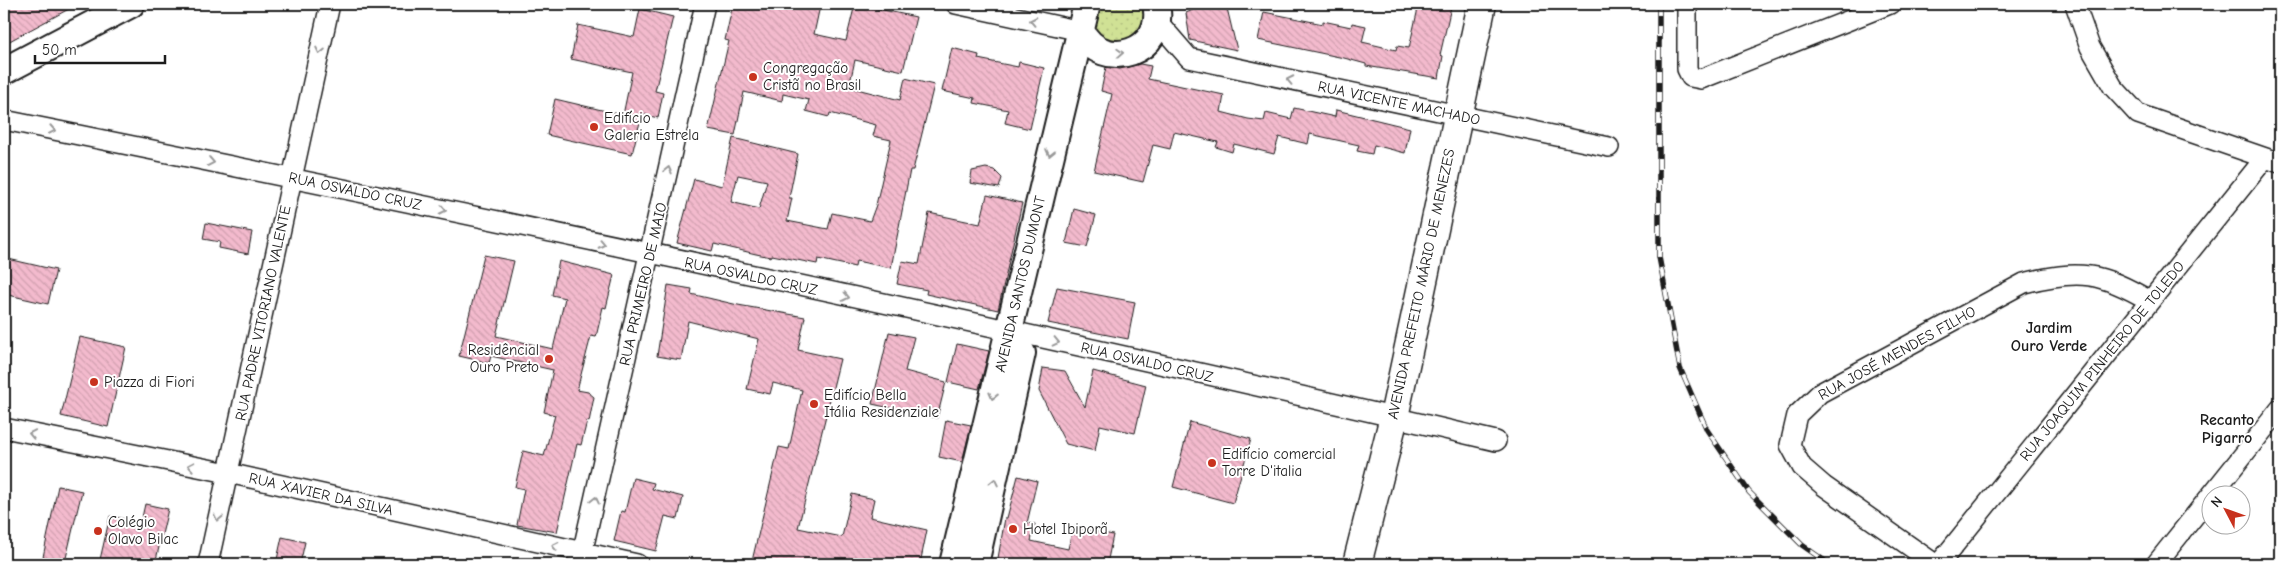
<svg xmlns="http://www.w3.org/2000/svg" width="2284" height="568" font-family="'Comic Neue',sans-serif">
  <defs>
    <pattern id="park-dots" width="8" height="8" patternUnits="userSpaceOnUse" patternTransform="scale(1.25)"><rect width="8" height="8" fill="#d0e195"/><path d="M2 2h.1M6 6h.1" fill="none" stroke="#b2c080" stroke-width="1.8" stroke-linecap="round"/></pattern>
    <pattern id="building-back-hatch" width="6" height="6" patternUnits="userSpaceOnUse" patternTransform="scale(1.25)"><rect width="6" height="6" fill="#f3bacd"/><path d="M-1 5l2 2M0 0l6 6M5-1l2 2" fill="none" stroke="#d09faf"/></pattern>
  </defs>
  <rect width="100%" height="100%" fill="#fff"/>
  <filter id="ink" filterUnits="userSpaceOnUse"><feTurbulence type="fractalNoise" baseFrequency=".02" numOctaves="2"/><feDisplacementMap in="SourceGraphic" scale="10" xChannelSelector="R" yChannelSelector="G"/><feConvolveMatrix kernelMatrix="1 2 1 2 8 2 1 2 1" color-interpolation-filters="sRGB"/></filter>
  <g filter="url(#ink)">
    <path fill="url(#park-dots)" stroke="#767e58" d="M1095,4H1147L1149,9L1135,42H1107L1094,29Z"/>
    <path fill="url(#building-back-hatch)" stroke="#1c1c1c" fill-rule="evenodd" d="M4,4H78L4,44Z
      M733,4H810L820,6L814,34L846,41L855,4L916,17L903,71L855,60L849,87L900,100L905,78L934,85L913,170H910L891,268L856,261L855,267L818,259L817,264L772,255L771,257L756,254L714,244L712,251L677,243L694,179L722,186L733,138L798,154L789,198H792L787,221L828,229L832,213L870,221L876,205L891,140L873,136L876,125L830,113L829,117L806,111L809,100L783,94L782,101L744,92L735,135L708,130L729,41L725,40ZM738,175L767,181L759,209L731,202Z
      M1206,4H1226L1237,50L1190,40L1186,13Z
      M1419,4H1434L1451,7L1440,55L1443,56L1439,78L1366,66V64L1344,58L1258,40L1264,12L1323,24V21L1351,27L1352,23L1366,26L1362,42L1396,50L1397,46L1409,48Z
      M640,9L673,17L655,91L663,93L658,118L642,114L632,154L547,135L555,99L623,115L632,72L571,59L578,25L634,37Z
      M952,48L979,55L978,59L1018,67L1019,62L1044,68L1030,129L1005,123L1008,110L974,103L975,98L942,91Z
      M1140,64L1151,66L1148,79L1224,95L1221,112L1248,119L1264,121L1266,113L1291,119L1294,108L1335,117L1336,110L1410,128L1405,153L1374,145L1372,154L1357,151L1359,145L1310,134L1308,144L1279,137L1274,154L1234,144L1232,152L1216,147L1218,142L1174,132L1170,149L1153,145L1143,182L1094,171L1112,94L1101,91L1106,67L1120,69Z
      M986,168L994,170L1002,178L999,188L970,183L972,171Z
      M987,195L1022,203L998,310L926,294L927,290L897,284L902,261L919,264L929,213L980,224Z
      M1074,209L1096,215L1087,247L1066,243Z
      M206,223L252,232L248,254L219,248L220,242L203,239Z
      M484,255L514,261L496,336L553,349L565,298L552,295L559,261L614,275L606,308L603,307L596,337L591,336L577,390L588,392L594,397L589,422L587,421L581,445L577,444L557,532L517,525L524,489L515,487L523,451L544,456L555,415L544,412L553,370L491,356L489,363L459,356Z
      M4,258L56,270L48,304L4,294Z
      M668,285L692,289L691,294L738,305L805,317L798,350L840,359L798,528L842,537L852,494L874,499L870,517L927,530L920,564H768L752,561L779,447L789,449L802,390L773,383L770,394L747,389L759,339L688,321L681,360L657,356Z
      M1057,287L1135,302L1128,339L1048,323Z
      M889,332L914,337L905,371L946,382L937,418L872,404Z
      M80,337L126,347L108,427L61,416Z
      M957,344L989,351L979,389L948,382Z
      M1043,368L1065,371L1085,407L1093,371L1146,385L1135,433L1100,425L1095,451L1066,444L1039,391Z
      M946,420L971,425L962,462L939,457Z
      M1190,422L1251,439L1233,503L1173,487Z
      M1018,476L1037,481L1027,523L1035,524L1031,541L1068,549L1073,527L1113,535L1107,564H997L1005,518H1007Z
      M633,478L654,483L652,489L683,497L678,519L665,516L656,551L614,541L621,511L625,512Z
      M58,486L82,491L65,562L43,557Z
      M145,504L168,509L155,564H99L110,516L141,522Z
      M282,537L305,542L300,564H276Z"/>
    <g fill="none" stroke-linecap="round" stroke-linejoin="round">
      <g stroke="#1c1c1c" stroke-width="22">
        <path id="street" d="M956,4L1081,31
          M1687,4V69L1691,77L1701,79L1890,4
          M2075,4L2090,47L2113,87L2138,114L2280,163
          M1157,21L1189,58L1609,147
          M4,120C503,220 1001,325 1496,441
          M4,428L228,473L637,564
          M580,563L705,4
          M208,564L330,4
          M1935,564L1824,486L1802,467L1790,445L1797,415L1820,393L2024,283C2079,269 2101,272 2150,301
          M1939,564L2265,158
          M2156,564L2280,409"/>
      </g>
      <g stroke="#1c1c1c" stroke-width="30">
        <path id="secondary" d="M1081,31C1103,74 1167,52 1156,4
          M4,71L131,4
          M953,564L1087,4
          M975,564L1022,353"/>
      </g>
      <g stroke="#1c1c1c" stroke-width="31">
        <path id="primary" d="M1357,564L1394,417L1482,4"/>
      </g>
      <use href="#street" stroke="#fff" stroke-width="19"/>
      <use href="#secondary" stroke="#fff" stroke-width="26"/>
      <use href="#primary" stroke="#fff" stroke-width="28"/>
      <g stroke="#1c1c1c" stroke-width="5.5">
        <path id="rail" d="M1659,4V257L1680,368L1707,430L1749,492L1802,545L1829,564"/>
      </g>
      <use href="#rail" stroke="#fff" stroke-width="4" stroke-dasharray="11" stroke-linecap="butt"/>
    </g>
    <defs><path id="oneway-chevron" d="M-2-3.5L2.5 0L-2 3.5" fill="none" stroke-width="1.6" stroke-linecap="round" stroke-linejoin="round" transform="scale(1.25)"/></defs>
    <g stroke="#999">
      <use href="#oneway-chevron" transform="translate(1033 21) rotate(-168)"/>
      <use href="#oneway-chevron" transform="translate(320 51) rotate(102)"/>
      <use href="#oneway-chevron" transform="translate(1120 53) rotate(-3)"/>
      <use href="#oneway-chevron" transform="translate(1290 80) rotate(-168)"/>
      <use href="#oneway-chevron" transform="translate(52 130) rotate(11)"/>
      <use href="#oneway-chevron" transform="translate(1050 153) rotate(103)"/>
      <use href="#oneway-chevron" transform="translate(211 162) rotate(11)"/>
      <use href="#oneway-chevron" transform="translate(668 170) rotate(-77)"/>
      <use href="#oneway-chevron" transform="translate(443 210) rotate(12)"/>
      <use href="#oneway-chevron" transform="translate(602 244) rotate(12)"/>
      <use href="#oneway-chevron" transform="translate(846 297) rotate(12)"/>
      <use href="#oneway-chevron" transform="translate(1056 342) rotate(13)"/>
      <use href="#oneway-chevron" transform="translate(993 396) rotate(104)"/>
      <use href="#oneway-chevron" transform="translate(32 434) rotate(-169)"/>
      <use href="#oneway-chevron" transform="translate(191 466) rotate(-169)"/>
      <use href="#oneway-chevron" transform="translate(994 482) rotate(-78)"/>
      <use href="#oneway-chevron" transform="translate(595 500) rotate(-77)"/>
      <use href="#oneway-chevron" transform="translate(218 518) rotate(102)"/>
      <use href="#oneway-chevron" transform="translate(555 546) rotate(-168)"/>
    </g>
  </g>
  <g fill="#c8321e" stroke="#fff" stroke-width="2">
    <circle cx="753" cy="77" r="5"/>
    <circle cx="594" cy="127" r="5"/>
    <circle cx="549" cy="359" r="5"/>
    <circle cx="94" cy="382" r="5"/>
    <circle cx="814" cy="404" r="5"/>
    <circle cx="1212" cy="463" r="5"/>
    <circle cx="1013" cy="529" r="5"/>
    <circle cx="98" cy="531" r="5"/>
  </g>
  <g text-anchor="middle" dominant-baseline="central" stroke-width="4" stroke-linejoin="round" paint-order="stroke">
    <g font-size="15" fill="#1c1c1c" stroke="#fff" text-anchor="start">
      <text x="763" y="68">Congregação<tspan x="763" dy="17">Cristã no Brasil</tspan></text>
      <text x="604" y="118">Edifício<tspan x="604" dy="17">Galeria Estrela</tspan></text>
      <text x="539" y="350" text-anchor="end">Residêncial<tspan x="539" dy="17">Ouro Preto</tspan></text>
      <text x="104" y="382">Piazza di Fiori</text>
      <text x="824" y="395">Edifício Bella<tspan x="824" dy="17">Itália Residenziale</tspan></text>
      <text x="1222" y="454">Edifício comercial<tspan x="1222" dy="17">Torre D'italia</tspan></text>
      <text x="108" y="522">Colégio<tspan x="108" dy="17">Olavo Bilac</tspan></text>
      <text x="1023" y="529">Hotel Ibiporã</text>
    </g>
    <g font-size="15" fill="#1c1c1c" stroke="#fff">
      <text transform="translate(1399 103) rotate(12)">RUA VICENTE MACHADO</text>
      <text transform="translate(355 191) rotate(12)">RUA OSVALDO CRUZ</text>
      <text transform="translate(751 276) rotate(12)">RUA OSVALDO CRUZ</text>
      <text transform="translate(643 284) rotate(-77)">RUA PRIMEIRO DE MAIO</text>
      <text transform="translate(1020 284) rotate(-77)">AVENIDA SANTOS DUMONT</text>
      <text transform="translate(1421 284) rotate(-78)">AVENIDA PREFEITO MÁRIO DE MENEZES</text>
      <text transform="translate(263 313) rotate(-78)">RUA PADRE VITORIANO VALENTE</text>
      <text transform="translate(1897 353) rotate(-29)">RUA JOSÉ MENDES FILHO</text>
      <text transform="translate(2102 361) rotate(-51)">RUA JOAQUIM PINHEIRO DE TOLEDO</text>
      <text transform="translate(1147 362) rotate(13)">RUA OSVALDO CRUZ</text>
      <text transform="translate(321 494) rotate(13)">RUA XAVIER DA SILVA</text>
    </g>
    <g font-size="16" font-weight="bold" fill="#1c1c1c" stroke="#fff">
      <text x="2049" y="328">Jardim<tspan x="2049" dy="18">Ouro Verde</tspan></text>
      <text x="2227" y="420">Recanto<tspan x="2227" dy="18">Pigarro</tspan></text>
    </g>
  </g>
  <rect width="2284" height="568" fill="none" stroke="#fff" stroke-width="20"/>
  <rect x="10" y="10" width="2264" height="548" fill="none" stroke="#1c1c1c" stroke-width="2" filter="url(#ink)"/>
  <g transform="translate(2226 510) rotate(311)"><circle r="24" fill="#ffffff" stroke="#a4a4a4"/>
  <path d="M0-4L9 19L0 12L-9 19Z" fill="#c8321e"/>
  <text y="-8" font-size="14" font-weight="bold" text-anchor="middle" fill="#1c1c1c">N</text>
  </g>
  <path d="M35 55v8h130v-8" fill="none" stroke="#1c1c1c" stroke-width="2.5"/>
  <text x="42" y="55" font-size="15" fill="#1c1c1c" stroke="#ffffff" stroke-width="4" paint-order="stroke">50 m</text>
</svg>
